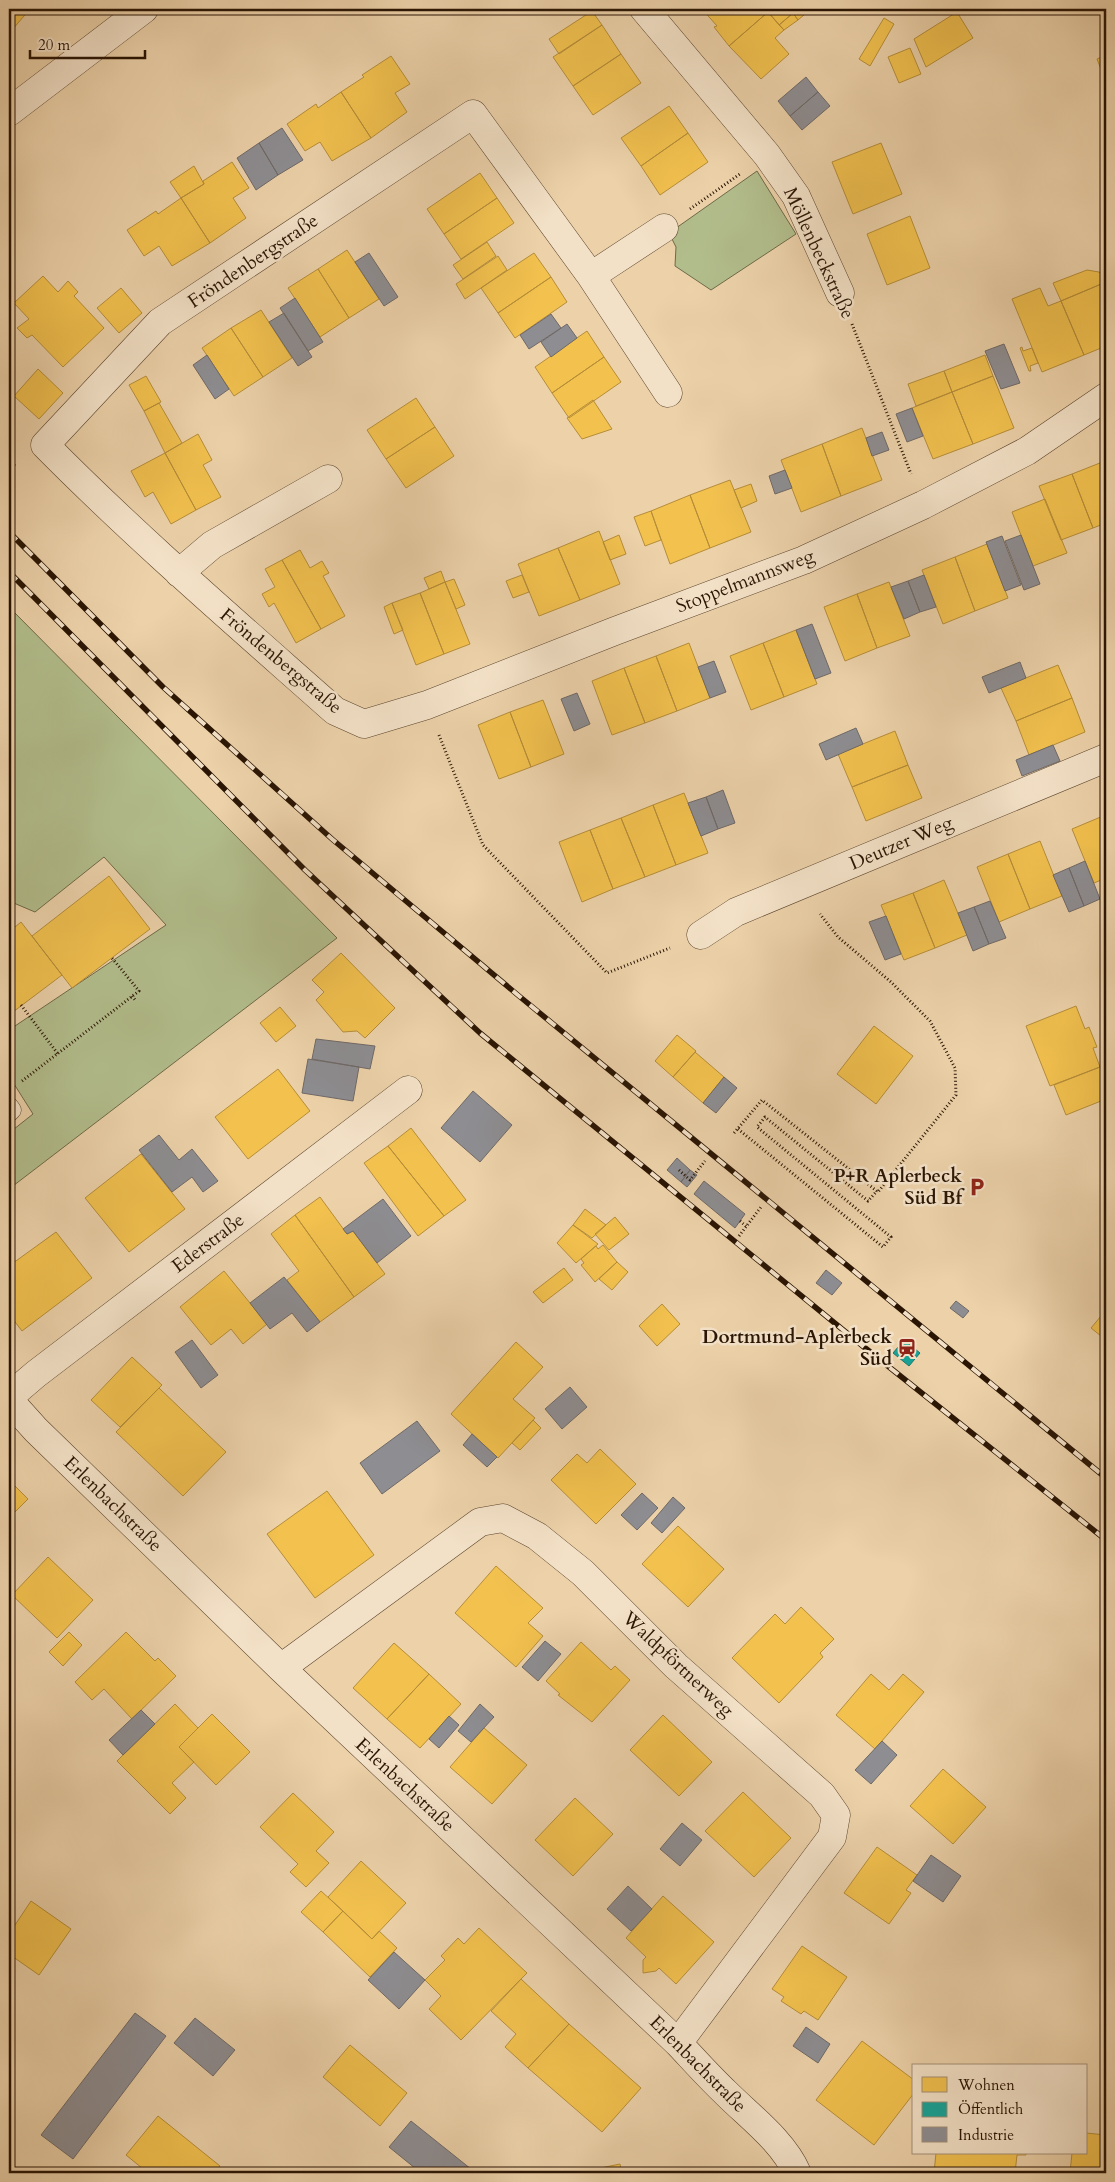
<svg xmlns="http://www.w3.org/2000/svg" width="1115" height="2182" font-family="Cardo,serif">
  <rect width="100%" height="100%" fill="#ecd1a9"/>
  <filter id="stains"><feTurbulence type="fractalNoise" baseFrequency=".004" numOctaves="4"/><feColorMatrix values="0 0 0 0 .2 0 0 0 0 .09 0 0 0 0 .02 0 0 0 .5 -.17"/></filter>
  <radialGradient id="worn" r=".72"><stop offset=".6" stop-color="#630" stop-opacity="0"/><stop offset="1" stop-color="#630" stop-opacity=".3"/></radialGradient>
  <path fill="#b2bd8c" stroke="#6e6948" d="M757,171L796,234L711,290L675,266L676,247L669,233Z
    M9,607L337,938L9,1189V1133L33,1114L9,1076V1030L166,925L104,857L35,912L9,901Z"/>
  <path fill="#f2c14e" stroke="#b68d38" d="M9,9H30L12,30L9,27Z
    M702,9H765L768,12L729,46L714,27L717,26Z
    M772,9H798L779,25L768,12Z
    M798,9H811L798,20L793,13Z
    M592,11L602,25L559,54L549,39Z
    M768,12L784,30L775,38L789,54L761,79L729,46Z
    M957,12L973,38L926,67L914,39Z
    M793,13L798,20L784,30L779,25Z
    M884,18L894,24L870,66L859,59Z
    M602,25L621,54L573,86L553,57Z
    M910,48L921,74L899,83L888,57Z
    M621,54L641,83L593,115L573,86Z
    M1106,55V82L1097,59Z
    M391,56L410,84L395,93L407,112L371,138L341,92L364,77L362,75Z
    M341,92L371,138L332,161L320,142L305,151L287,124L316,104L318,108Z
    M669,106L688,133L641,166L621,138Z
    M688,133L708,162L660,195L641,166Z
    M881,143L902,194L853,214L832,162Z
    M232,162L249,188L233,198L246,218L210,243L181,198L204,184L203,181Z
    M194,166L204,184L181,198L170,182Z
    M480,173L497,198L444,234L427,209Z
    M181,198L210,243L172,266L159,246L144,256L127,230L156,211L158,214Z
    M497,198L514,223L461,259L444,234Z
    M910,216L930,268L887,285L867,234Z
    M487,242L496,256L463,279L453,265Z
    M347,250L379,299L349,318L318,269Z
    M534,253L551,277L498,313L481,288Z
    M498,256L507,270L465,299L456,284Z
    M318,269L349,318L320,337L288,288Z
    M1087,270L1099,272L1104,276L1106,282L1061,301L1053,283Z
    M43,276L58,292L68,281L78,292L74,296L104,328L63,367L32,335L27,338L17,328L29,319L14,303Z
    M551,277L567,302L515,338L498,313Z
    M1106,282V346L1084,355L1061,301Z
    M121,288L142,313L119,333L97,308Z
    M1040,288L1048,306L1061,301L1084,355L1042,372L1012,299Z
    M261,310L292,358L263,377L231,328Z
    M231,328L263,377L234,396L202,348Z
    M587,331L604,357L552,393L535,367Z
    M1022,347L1023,351L1032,348L1038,363L1030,366L1031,371H1029L1020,348Z
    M985,355L993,376L952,392L944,371Z
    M604,357L621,382L569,418L552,393Z
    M38,369L63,393L39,419L14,396Z
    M944,371L952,392L916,406L908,384Z
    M146,376L161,402L144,411L129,385Z
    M993,376L1014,428L973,444L952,392Z
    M952,392L973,444L933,459L912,408Z
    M416,398L435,427L386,459L367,430Z
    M593,400L612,429L582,439L567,418Z
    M159,403L182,443L165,453L144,411Z
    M435,427L454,456L406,488L386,459Z
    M862,428L882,480L841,496L822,444Z
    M198,434L212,460L203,465L221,497L196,510L165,453Z
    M822,444L841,496L801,512L781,460Z
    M165,453L196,510L171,524L153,492L145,497L131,471Z
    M1105,461L1106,523L1093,528L1072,474Z
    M1072,474L1093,528L1061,540L1039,486Z
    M730,480L751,532L710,548L690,495Z
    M751,484L757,501L741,508L734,490Z
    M690,495L710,548L670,564L651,511Z
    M1045,499L1067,553L1033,566L1012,512Z
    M651,511L661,540L645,546L634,517Z
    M599,531L620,584L580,600L558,548Z
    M619,535L626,554L610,560L603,542Z
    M987,544L1008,598L975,611L955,557Z
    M558,548L580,600L539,616L518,564Z
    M300,550L310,568L322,561L329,573L323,576L345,616L321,629L282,560Z
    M955,557L975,611L943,624L922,570Z
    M282,560L321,629L296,643L274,603L269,607L262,594L275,587L265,569Z
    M441,571L445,582L429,589L424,578Z
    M522,575L529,592L513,598L506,581Z
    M454,579L465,605L456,609L445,582Z
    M445,582L470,644L444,654L420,593Z
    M889,582L910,636L877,648L857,594Z
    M420,593L444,654L416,665L392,603Z
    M857,594L877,648L845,661L824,607Z
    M392,603L403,630L394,634L384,607Z
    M796,630L817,684L784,697L763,643Z
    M689,643L710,698L677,711L656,656Z
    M763,643L784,697L751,710L730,656Z
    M656,656L677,711L645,723L624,668Z
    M1058,665L1072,698L1016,721L1001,688Z
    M624,668L645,723L612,735L592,681Z
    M1072,698L1085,732L1029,755L1016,721Z
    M543,700L564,754L531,767L510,712Z
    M510,712L531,767L499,779L478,725Z
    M895,731L908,765L852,787L838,754Z
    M908,765L922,798L866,821L852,787Z
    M684,793L708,853L676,865L653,805Z
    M653,805L676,865L645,877L621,818Z
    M1103,816L1106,823V878L1094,883L1072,829Z
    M621,818L645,877L613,889L590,830Z
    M590,830L613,889L582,902L559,842Z
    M1040,841L1062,896L1030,909L1008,854Z
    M1008,854L1030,909L999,922L977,867Z
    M109,876L150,929L72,988L32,936Z
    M944,880L967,935L935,948L913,893Z
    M913,893L935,948L904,960L881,905Z
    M21,922L62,975L9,1015V932Z
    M341,953L395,1008L365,1038L357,1031L343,1032L316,1000L324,992L312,980Z
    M1076,1006L1085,1029L1089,1027L1097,1047L1093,1048L1100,1067L1050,1086L1026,1026Z
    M280,1007L296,1026L276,1042L260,1023Z
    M874,1026L913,1056L876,1104L837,1074Z
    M677,1035L696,1051L673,1077L655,1061Z
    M695,1052L724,1077L703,1103L673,1077Z
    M1100,1067L1106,1084V1099L1066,1115L1054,1085Z
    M278,1069L310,1111L248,1159L215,1117Z
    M411,1128L466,1200L444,1216L388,1146Z
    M388,1146L444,1216L418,1236L364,1163Z
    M141,1154L185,1209L129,1252L85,1198Z
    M320,1197L347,1234L353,1231L385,1274L354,1297L295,1215Z
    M585,1209L606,1225L592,1238L573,1225Z
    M295,1215L354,1297L320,1322L287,1280L299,1271L271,1234Z
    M615,1217L629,1234L609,1250L595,1234Z
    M573,1225L598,1244L576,1263L557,1243Z
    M56,1232L92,1278L22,1331L9,1314V1266Z
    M603,1245L617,1262L595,1282L581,1265L584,1263L581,1259L596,1246L598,1249Z
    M617,1262L628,1272L612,1290L599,1279Z
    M564,1268L573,1280L543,1303L533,1292Z
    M224,1271L267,1324L243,1344L231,1329L211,1345L180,1307Z
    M662,1304L680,1324L657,1346L639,1326Z
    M1106,1310V1340L1091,1328Z
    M516,1342L543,1367L513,1399L535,1418L498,1458L451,1414Z
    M132,1357L162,1385L120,1427L91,1400Z
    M159,1388L226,1452L183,1496L116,1432Z
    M533,1420L541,1428L520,1450L512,1443Z
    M600,1449L636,1484L596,1524L551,1480L577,1454L587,1463Z
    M9,1480L28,1499L9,1518Z
    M327,1491L374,1555L315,1598L267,1534Z
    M678,1526L724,1569L688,1607L642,1564Z
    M48,1557L93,1600L57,1638L12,1595Z
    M496,1566L543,1608L528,1623L543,1636L516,1667L455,1613Z
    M801,1607L834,1639L820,1653L823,1657L779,1703L732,1658L775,1614L785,1624Z
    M69,1632L82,1645L63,1666L49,1652Z
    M126,1632L155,1661L158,1658L176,1676L132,1719L104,1689L92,1700L75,1682Z
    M581,1642L611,1670L615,1666L630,1680L592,1722L558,1695L560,1694L546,1681Z
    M394,1643L429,1674L387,1719L353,1688Z
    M429,1674L461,1704L420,1748L387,1719Z
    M871,1674L889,1690L903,1674L924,1692L875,1749L836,1715Z
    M175,1704L198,1728L179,1747L194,1762L172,1783L186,1798L170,1814L117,1761Z
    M212,1714L250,1752L216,1785L179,1747Z
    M663,1715L712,1762L679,1796L630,1750Z
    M484,1728L527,1765L492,1804L450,1767Z
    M943,1769L986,1807L953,1844L910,1806Z
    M743,1792L791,1838L754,1877L705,1831Z
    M293,1793L334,1832L316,1851L329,1863L306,1887L290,1872L298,1864L260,1827Z
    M575,1798L613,1834L573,1876L535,1840Z
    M877,1847L917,1875L906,1890L911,1893L889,1924L844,1893Z
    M361,1861L406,1903L372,1939L328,1897Z
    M321,1891L343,1911L323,1932L301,1912Z
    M663,1896L714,1942L676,1984L659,1968L656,1971L643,1973V1960L646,1957L626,1938Z
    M31,1901L71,1929L39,1975L9,1954V1934Z
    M343,1911L372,1939L379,1931L397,1948L370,1977L323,1932Z
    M479,1928L527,1973L461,2040L429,2009L441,1996L425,1980L445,1960L441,1956L458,1938L464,1944Z
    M802,1946L847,1977L818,2020L804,2011L801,2014L781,2001L784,1997L772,1989Z
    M521,1979L569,2024L528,2068L505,2047L516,2034L491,2011Z
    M569,2024L641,2088L602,2132L528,2068Z
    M862,2041L914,2080V2093L874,2145L816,2100Z
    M350,2045L407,2093L380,2126L323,2077Z
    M158,2116L220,2166L214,2173H148L126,2155Z
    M1086,2133L1106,2135V2173H1070L1072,2153H1086Z
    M936,2153H1026V2155H1017L1015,2173H934Z
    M620,2164L622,2173H576Z"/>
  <path fill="#17a398" stroke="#1d786c" d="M904,1340L920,1353L909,1366L893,1353Z"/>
  <path fill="#8d8d92" stroke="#6f6967" d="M806,77L818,92L790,116L778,101Z
    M818,92L830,106L802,130L790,116Z
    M282,128L303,160L278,175L259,143Z
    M259,143L278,175L256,190L237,158Z
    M369,253L398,297L384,306L355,262Z
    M295,298L323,342L308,351L280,308Z
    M284,313L312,357L298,366L269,322Z
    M551,314L561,328L529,349L520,335Z
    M567,324L577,338L551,357L541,342Z
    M1004,344L1020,383L1001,389L985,351Z
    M207,355L229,389L215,399L193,365Z
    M912,408L923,436L907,442L896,414Z
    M882,432L889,450L872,456L866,438Z
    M785,470L792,488L775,494L769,476Z
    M1021,535L1040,584L1024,590L1005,541Z
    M1002,536L1021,585L1005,591L986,542Z
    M924,575L936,607L920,612L908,581Z
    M908,581L920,612L904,619L891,587Z
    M812,624L831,673L815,679L796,630Z
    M714,661L726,692L710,698L698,667Z
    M1020,662L1026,678L989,693L982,677Z
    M577,693L590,724L574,731L561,699Z
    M856,728L863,744L826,760L819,744Z
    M1053,745L1060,761L1022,776L1016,760Z
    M723,790L735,823L718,829L706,797Z
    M706,797L718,829L701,836L688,803Z
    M1085,861L1100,899L1084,906L1069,868Z
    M1069,868L1084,906L1069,912L1053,875Z
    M990,901L1006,938L989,944L974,907Z
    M974,907L989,944L973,951L958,913Z
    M886,916L901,954L885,960L869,922Z
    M316,1039L375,1046L370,1069L312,1059Z
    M308,1059L359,1067L353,1101L302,1093Z
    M724,1077L737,1088L716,1113L703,1103Z
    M473,1091L512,1125L480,1162L441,1128Z
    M159,1135L179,1160L192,1149L218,1181L203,1192L192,1177L172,1192L139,1150Z
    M677,1158L690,1170L681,1182L667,1170Z
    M690,1170L697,1175L687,1187L681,1182Z
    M704,1181L745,1214L735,1228L694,1194Z
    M383,1199L411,1236L377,1263L353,1231L347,1234L343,1229Z
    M9,1253L15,1261L9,1266Z
    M826,1270L842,1283L832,1295L816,1283Z
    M284,1277L320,1322L307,1332L292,1313L270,1329L250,1303Z
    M956,1301L969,1311L963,1318L950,1308Z
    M192,1340L218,1375L201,1388L175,1352Z
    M570,1387L587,1407L562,1429L545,1409Z
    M417,1421L440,1451L382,1494L360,1463Z
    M472,1434L497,1457L487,1467L463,1445Z
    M642,1493L658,1508L637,1530L621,1515Z
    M673,1497L685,1508L662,1533L651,1523Z
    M545,1641L561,1654L538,1681L522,1667Z
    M480,1704L494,1717L471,1742L458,1731Z
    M141,1710L155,1724L123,1755L109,1740Z
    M449,1716L459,1725L439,1748L429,1739Z
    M882,1741L897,1755L871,1784L855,1770Z
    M682,1823L702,1840L680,1866L660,1849Z
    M931,1855L961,1876L943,1902L913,1881Z
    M628,1886L652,1909L631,1931L607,1909Z
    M394,1952L425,1980L399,2009L368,1980Z
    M135,2013L166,2036L73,2159L41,2135Z
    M195,2018L235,2050L213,2076L174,2043Z
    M806,2027L830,2044L818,2063L793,2046Z
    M411,2121L476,2173H421L389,2147Z"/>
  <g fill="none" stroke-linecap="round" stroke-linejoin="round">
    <g stroke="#5a442d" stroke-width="19">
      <path id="service" d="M9,1106L12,1110L9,1113"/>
    </g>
    <g stroke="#5a442d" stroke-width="29">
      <path id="minor" d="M644,9L767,155L796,196L840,293
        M9,112L144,9
        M591,276L664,228
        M668,393L591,276L473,114L160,322L45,445C137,538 237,624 335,711L364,724L427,705L615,631L804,560L923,505L1027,451L1106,397
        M179,573L212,545L328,479
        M701,935L736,912L1106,758
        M9,1397L36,1374L408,1090
        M9,1400L36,1430L281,1668L678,2043C694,2060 709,2077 726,2093C750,2117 783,2141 797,2173
        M281,1668L480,1522L503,1518L537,1536L583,1573L676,1666L822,1795L836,1815L832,1837L678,2043"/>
    </g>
    <path stroke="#2a1504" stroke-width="3" stroke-dasharray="1 2.5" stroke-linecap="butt" d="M690,209L740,174
      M852,324L911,474
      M9,461L13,465L17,463
      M439,735L483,845L607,973L670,948
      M132,996L136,1001
      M21,1005L58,1054
      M22,1081L139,991L112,958
      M738,1129L883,1247L891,1237L757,1127L765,1117L868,1201L877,1191
      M734,1133L762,1100L878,1192L956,1095L955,1068L930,1021L891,982L838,937L820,914
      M679,1170L690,1180L705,1161
      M740,1221L747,1227
      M739,1236L761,1207"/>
    <use href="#service" stroke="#f3e1c7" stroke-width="18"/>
    <use href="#minor" stroke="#f3e1c7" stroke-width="28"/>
    <g stroke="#2a1504" stroke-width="5.5">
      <path id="rail" d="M9,532L163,687L332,839L519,996L1106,1478
        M9,572L305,870L480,1033L864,1347L1106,1540"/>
    </g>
    <use href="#rail" stroke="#f3e1c7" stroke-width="4" stroke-dasharray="11" stroke-linecap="butt"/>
  </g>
  <defs>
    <g id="parking-bare" transform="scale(1.5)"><path d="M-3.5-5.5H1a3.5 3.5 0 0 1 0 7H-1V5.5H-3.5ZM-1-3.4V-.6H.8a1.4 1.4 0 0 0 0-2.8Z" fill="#8f2418" stroke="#f3e1c7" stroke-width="2.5" paint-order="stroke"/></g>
    <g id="station-bare" transform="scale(1.5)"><path d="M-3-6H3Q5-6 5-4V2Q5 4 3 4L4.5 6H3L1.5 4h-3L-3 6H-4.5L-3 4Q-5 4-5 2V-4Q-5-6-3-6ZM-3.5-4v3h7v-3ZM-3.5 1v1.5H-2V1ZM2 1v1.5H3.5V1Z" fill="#8f2418" stroke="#f3e1c7" stroke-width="2.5" paint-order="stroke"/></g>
  </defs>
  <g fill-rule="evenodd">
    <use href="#parking-bare" x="977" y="1187"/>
    <use href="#station-bare" x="907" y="1348"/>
  </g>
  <g text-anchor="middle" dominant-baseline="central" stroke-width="5" stroke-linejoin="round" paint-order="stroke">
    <g font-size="19" fill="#2a1504" stroke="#f3e1c7">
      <text transform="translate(819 253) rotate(65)">Möllenbeckstraße</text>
      <text transform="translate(253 261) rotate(-34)">Fröndenbergstraße</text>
      <text transform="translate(745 581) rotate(-21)">Stoppelmannsweg</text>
      <text transform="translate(281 661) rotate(40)">Fröndenbergstraße</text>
      <text transform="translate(901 843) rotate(-23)">Deutzer Weg</text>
      <text transform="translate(208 1243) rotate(-37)">Ederstraße</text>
      <text transform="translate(113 1504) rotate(44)">Erlenbachstraße</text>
      <text transform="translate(678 1664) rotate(43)">Waldpförtnerweg</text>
      <text transform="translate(405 1785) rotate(43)">Erlenbachstraße</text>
      <text transform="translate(698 2064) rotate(45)">Erlenbachstraße</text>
    </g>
    <g font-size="19" font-weight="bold" fill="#2a1504" stroke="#f3e1c7" text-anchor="end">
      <text x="962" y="1176">P+R Aplerbeck<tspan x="962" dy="22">Süd Bf</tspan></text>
      <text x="892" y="1337">Dortmund-Aplerbeck<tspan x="892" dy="22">Süd</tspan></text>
    </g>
  </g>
  <rect width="1115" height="2182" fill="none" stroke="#ecd1a9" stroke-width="30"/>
  <rect x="10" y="10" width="1095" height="2162" fill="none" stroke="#2a1504" stroke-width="2.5"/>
  <rect x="15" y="15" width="1085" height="2152" fill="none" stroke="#2a1504"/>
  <rect x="912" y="2064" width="175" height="90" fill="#f3e1c7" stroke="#a38f79"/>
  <rect x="922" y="2077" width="25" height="15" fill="#f2c14e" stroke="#a38f79"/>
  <text x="958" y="2090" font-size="15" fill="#2a1504">Wohnen</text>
  <rect x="922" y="2102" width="25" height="15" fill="#17a398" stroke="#a38f79"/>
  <text x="958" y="2114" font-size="15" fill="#2a1504">Öffentlich</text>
  <rect x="922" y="2127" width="25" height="15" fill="#8d8d92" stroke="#a38f79"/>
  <text x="958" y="2140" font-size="15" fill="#2a1504">Industrie</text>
  <path d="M30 50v8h115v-8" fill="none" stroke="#2a1504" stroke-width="2.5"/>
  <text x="38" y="50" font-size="15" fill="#2a1504" stroke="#f3e1c7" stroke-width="4" paint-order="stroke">20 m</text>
  <rect width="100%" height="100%" filter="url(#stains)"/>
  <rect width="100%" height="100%" fill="url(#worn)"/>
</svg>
